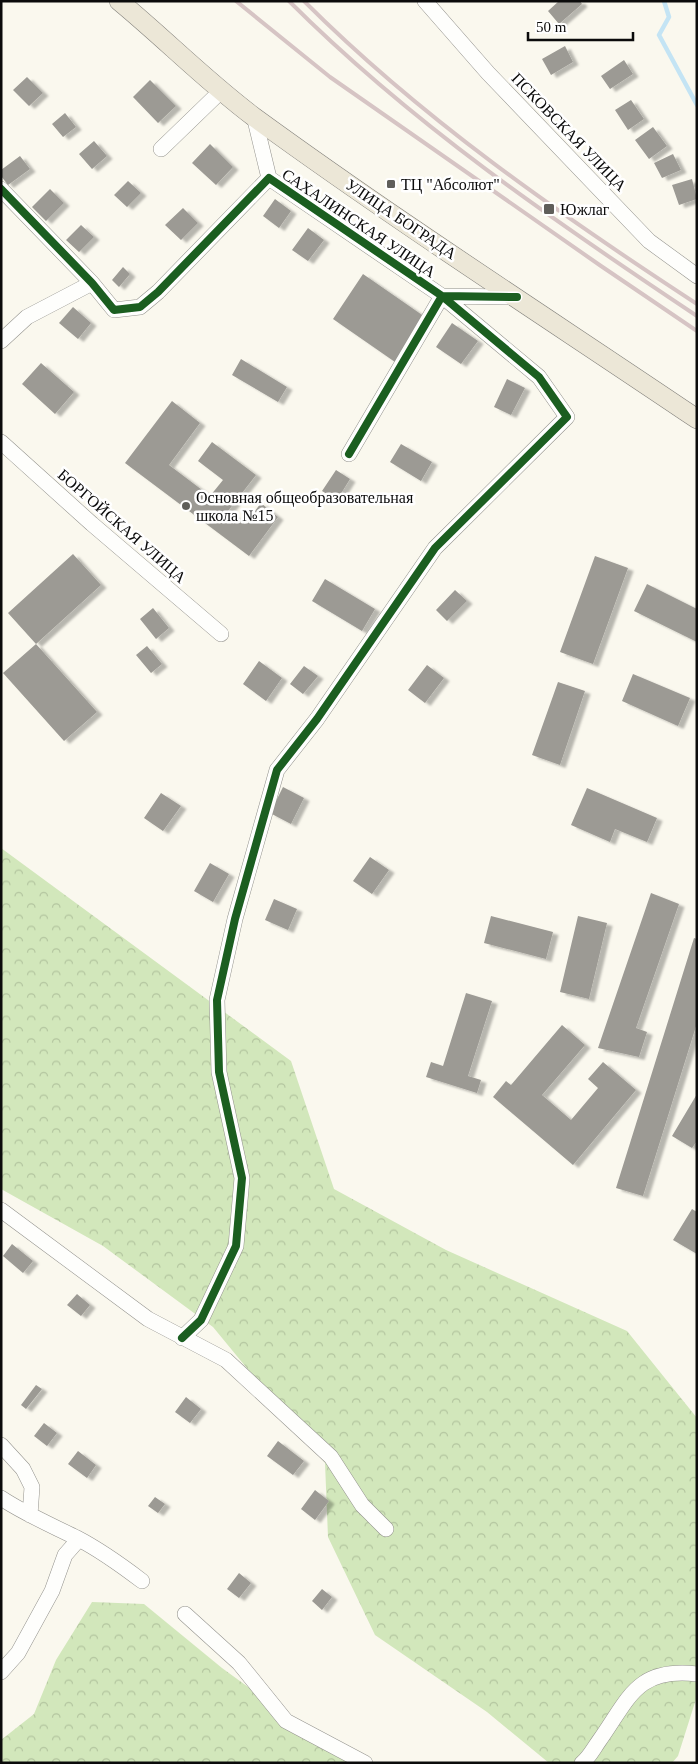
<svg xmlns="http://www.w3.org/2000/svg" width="698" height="1764" font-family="'Times New Roman',serif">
  <defs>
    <pattern id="forest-crowns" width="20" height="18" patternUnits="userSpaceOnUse" patternTransform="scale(1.25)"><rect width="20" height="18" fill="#d2e7bb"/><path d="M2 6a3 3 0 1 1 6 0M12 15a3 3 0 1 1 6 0" fill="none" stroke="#b3c59f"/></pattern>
    <filter id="shadow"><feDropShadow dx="5.5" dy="3" stdDeviation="1" flood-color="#0004"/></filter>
  </defs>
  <rect width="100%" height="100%" fill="#faf8ee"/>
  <path fill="url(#forest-crowns)" d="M1,848L291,1061L334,1189L446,1250L627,1331L697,1418V1696L678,1756L672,1763H549L487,1712L375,1635L328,1537L325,1463L213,1327L103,1246L1,1189Z
    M92,1602L144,1604L222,1668L352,1763H1V1740L34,1714L56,1660Z"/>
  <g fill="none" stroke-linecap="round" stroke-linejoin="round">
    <path stroke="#c4e4f4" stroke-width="4.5" d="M664,1L669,17L659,35L697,105"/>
  </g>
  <path fill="#9c9a94" filter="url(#shadow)" d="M559,1H580L582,4L559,24L548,11Z
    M565,46L573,62L551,75L542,59Z
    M624,60L633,74L610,89L601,76Z
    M27,77L43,93L29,106L13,90Z
    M150,80L176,106L158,123L133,97Z
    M631,100L644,119L628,130L615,110Z
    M65,113L76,127L63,137L52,124Z
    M653,127L667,146L649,159L635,140Z
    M94,141L107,156L92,169L79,154Z
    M210,144L233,167L216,185L192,163Z
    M673,154L681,170L662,178L654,163Z
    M20,156L30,169L8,185L1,176V170Z
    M692,179L697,199L679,205L672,185Z
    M128,181L141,193L127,207L114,195Z
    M50,189L64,203L46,221L32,207Z
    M275,199L291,211L279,228L263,216Z
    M183,208L198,223L181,240L165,225Z
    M81,225L94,237L79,252L66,240Z
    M308,228L324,240L308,261L292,250Z
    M123,267L130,274L119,287L112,280Z
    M363,274L425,317L395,362L333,319Z
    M73,307L91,323L78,339L59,323Z
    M452,323L478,341L461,364L436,347Z
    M241,359L287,387L278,402L232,375Z
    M41,363L74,392L55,414L22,384Z
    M507,379L525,388L511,415L494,407Z
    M172,401L200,423L169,465L210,496L223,480L198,461L212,442L256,475L228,511L245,524L261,503L278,517L249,556L125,463Z
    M401,444L432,462L421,481L390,462Z
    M336,470L350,479L337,500L322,491Z
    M73,554L101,585L36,644L8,613Z
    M595,556L628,568L593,664L560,652Z
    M325,579L375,609L362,631L312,601Z
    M647,584L697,609V642L634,611Z
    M455,590L467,601L447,621L436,610Z
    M153,608L169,628L156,639L140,619Z
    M36,644L97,712L64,741L3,673Z
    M147,646L162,664L151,673L136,655Z
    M259,661L282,678L266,701L243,684Z
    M427,665L444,678L425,703L408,690Z
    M304,666L318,676L303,694L290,684Z
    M633,674L690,698L678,726L622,701Z
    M558,682L585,691L560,765L532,755Z
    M283,787L304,798L291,824L270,813Z
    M587,788L657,818L647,842L615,829L610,842L571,825Z
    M161,793L181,806L163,831L144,818Z
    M370,857L389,870L372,894L353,881Z
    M210,863L229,874L213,902L194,891Z
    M651,893L679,904L636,1028L647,1032L639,1057L598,1048Z
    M274,899L297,909L288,930L265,920Z
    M491,916L553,932L546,959L484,943Z
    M578,916L607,923L589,999L560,992Z
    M694,938L697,939V1023L643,1196L616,1188Z
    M466,993L492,1001L468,1076L481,1080L477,1093L426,1077L431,1062L443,1066Z
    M562,1025L585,1045L542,1095L571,1120L598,1088L588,1079L603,1062L636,1090L573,1165L493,1097L506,1081L511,1085Z
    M697,1094V1141L692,1148L672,1136Z
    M692,1209L697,1212V1254L673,1240Z
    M12,1244L33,1261L23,1273L3,1256Z
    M77,1294L90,1305L81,1316L67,1305Z
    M36,1385L42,1389L26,1409L21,1405Z
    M186,1397L201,1409L190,1423L175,1412Z
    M44,1423L57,1433L47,1446L34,1436Z
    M278,1441L304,1461L293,1475L267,1456Z
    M78,1451L96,1465L87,1478L68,1464Z
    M315,1490L329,1501L315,1520L301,1509Z
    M155,1497L165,1504L158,1513L148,1506Z
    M239,1573L251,1583L239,1598L227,1589Z
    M322,1589L332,1597L322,1610L312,1601Z"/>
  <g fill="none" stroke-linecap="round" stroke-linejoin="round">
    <g stroke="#93928d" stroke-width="16">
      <path id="minor" d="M425,1L488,73L649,241L697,276
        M254,116L269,178
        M161,149L221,91
        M1,189L92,283L114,310L140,307L158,292L269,178L442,296L349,454
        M1,341L27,317L92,283
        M1,442L92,524L221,634
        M1,1210L148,1319L226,1360L331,1457L362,1505L386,1529
        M182,1338L201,1320L236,1246L242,1178L219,1072L217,1000L235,919L277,770L317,719L435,548L567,417L539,377L442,296L517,297
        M1,1445L23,1469L32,1487L30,1515
        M1,1498C25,1514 51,1525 77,1538C100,1550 121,1565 142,1581
        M185,1614L239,1663L286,1721L365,1763
        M1,1672L18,1653L52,1591L65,1555L79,1539
        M582,1763C589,1758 594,1748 599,1741C629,1699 636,1667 697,1674"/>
    </g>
    <g stroke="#807f7a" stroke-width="20">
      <path id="major" d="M119,1C165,39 206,81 254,117C398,222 549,319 697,419"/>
    </g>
    <use href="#minor" stroke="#fefefc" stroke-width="15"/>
    <use href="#major" stroke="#ece7d7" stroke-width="19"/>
    <path stroke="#d6c4c4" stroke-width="4" d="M236,1L330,77L601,266L697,331
      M289,1C411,123 554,221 697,316
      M304,1C421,118 559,214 697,304"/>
    <g stroke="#fff" stroke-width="11">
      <path id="cycleway" d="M1,189L92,283L114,310L140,307L158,292L269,178L442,296L349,454
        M182,1338L201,1320L236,1246L242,1178L219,1072L217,1000L235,919L277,770L317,719L435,548L567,417L539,377L442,296L517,297"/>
    </g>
    <use href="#cycleway" stroke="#1b5e20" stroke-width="8"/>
  </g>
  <g fill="#5f5e5a" stroke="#fff" stroke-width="2">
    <rect x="386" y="179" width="10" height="10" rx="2.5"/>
    <rect x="543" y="203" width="12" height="12" rx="2.5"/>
    <circle cx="186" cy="506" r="5"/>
  </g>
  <g text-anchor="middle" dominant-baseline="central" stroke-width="5" stroke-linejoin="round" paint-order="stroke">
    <g font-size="16" fill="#0b0b0b" stroke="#fff">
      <text transform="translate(569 132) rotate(46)">ПСКОВСКАЯ УЛИЦА</text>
      <text transform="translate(401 219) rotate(34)">УЛИЦА БОГРАДА</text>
      <text transform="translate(359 223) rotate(34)">САХАЛИНСКАЯ УЛИЦА</text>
      <text transform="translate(122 526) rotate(41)">БОРГОЙСКАЯ УЛИЦА</text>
    </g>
    <g font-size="16" fill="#0b0b0b" stroke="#fff" text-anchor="start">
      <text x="401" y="184">ТЦ "Абсолют"</text>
      <text x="560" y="209">Южлаг</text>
      <text x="196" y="497">Основная общеобразовательная<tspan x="196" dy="18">школа №15</tspan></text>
    </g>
  </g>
  <rect width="698" height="1764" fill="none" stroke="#0b0b0b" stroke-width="5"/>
  <path d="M528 32v8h105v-8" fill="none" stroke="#0b0b0b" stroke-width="2.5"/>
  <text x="536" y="32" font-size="15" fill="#0b0b0b" stroke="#ffffff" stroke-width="4" paint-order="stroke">50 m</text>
</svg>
